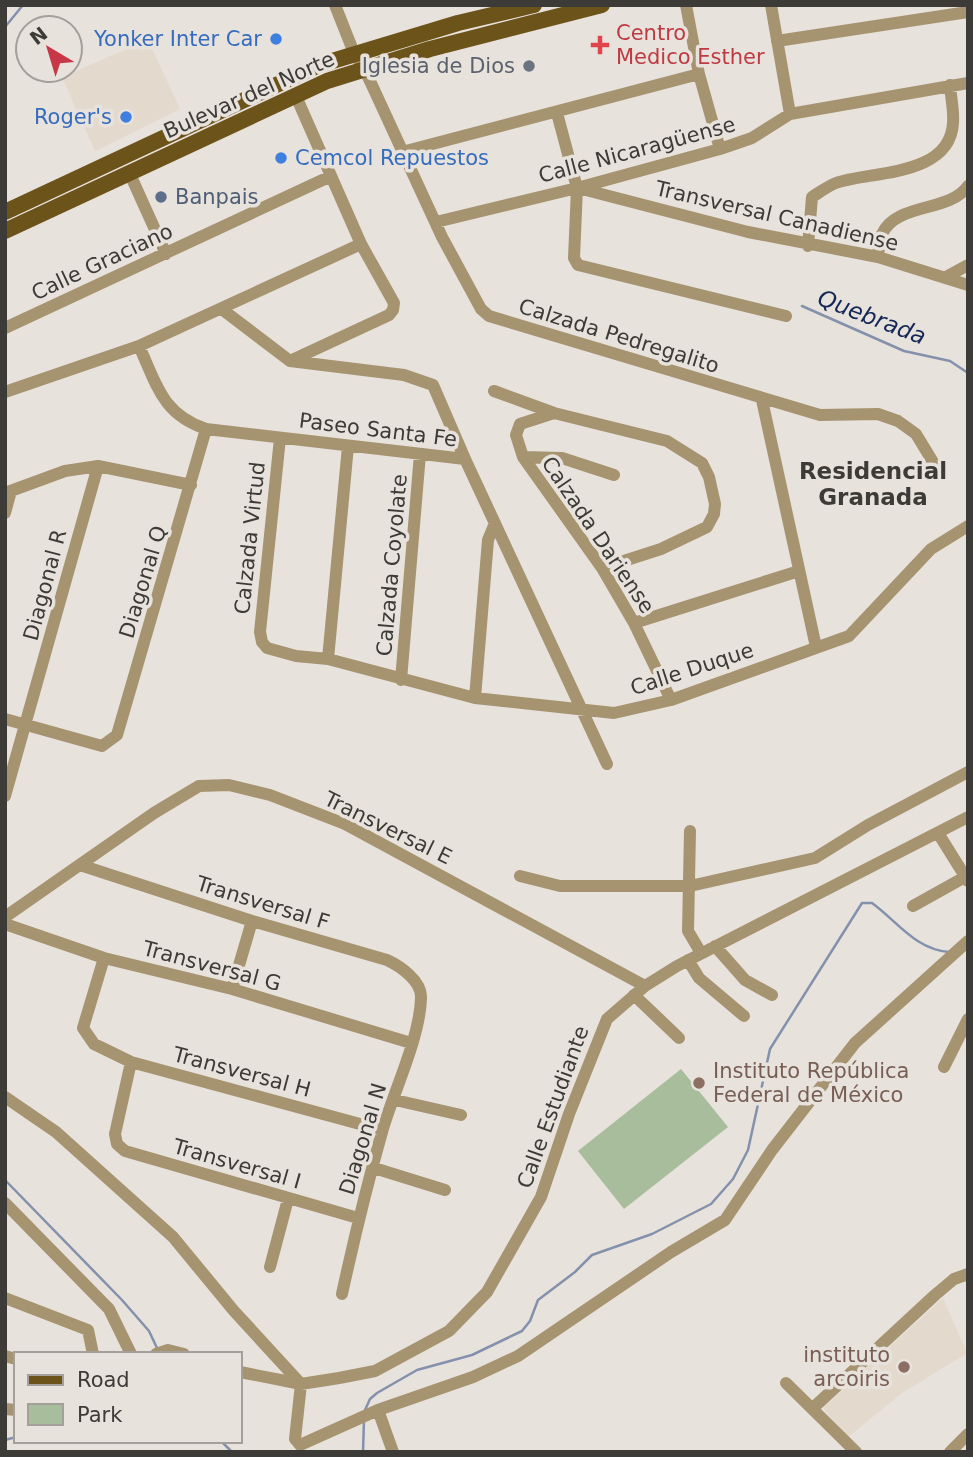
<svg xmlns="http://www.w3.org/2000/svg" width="973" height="1457" font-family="'DejaVu Sans',sans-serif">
  <rect width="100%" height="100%" fill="#e8e2dc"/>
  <path fill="#e3d9cc" d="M148,40L180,109L95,151L62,77Z
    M943,1298L967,1353L902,1393L848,1437L823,1408Z"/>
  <path fill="#a8bd9b" d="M681,1069L728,1127L624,1209L578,1151Z"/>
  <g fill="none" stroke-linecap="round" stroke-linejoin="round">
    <path stroke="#8491ac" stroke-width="2.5" d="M5,27L23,5
      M802,306L904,351L950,361L968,373
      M5,1180L122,1300L149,1331L157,1348
      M365,1410L370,1399L377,1393L417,1370L472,1355L522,1331L530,1321L538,1300L575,1272L592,1255L652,1234L711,1204L733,1179L748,1150L770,1049L862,903H872C898,922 915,949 949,952
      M5,1440L16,1437
      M221,1441L232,1452
      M363,1452L364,1420"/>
    <path stroke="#a69471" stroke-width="12" d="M335,5L354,53L364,68L442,237L481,309L489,316L820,415L878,414L898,421L916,434L936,467
      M686,5L699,74L720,149
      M771,5L790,114
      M777,41L968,12
      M557,113L577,188L574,258L578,265L786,316
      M402,152L699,74
      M129,172L166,254
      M578,188L748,232L878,257L968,285
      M436,222L577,188L720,149L752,138L790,114L968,83
      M808,246L812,197C820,192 828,186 836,183C870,171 950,177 953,123C954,111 951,98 950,85
      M878,257C879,250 879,240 882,234C897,202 949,213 968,186
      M946,277L968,265
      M223,310L290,361L389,315L393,310L394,303L361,244L295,94
      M5,328L329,177
      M139,346L361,244
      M290,361L404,375L433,385L465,459
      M494,391L554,413L667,441L702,463L709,477L715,504L714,514L707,527L661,549L602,568
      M5,392L139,346C157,385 162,414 206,429L465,459L607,764
      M762,400L816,647
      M554,413L520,424L516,435L523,457L602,568L634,623L671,700
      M280,438L260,632L262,642L267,648L296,656L328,659L475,698L614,713L671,700L849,636L931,549L968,526
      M523,457L562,458L614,475
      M5,493L65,471L98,466L191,485
      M5,513L11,491
      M634,623L799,571
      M328,659L348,446
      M401,680L420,454
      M475,698L488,540L495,523
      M5,719L102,746L117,735L206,429
      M5,796L98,466
      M690,831L688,931L701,953
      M938,833L968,881
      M80,865L252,921L387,960C400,966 422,981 421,998C420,1038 393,1093 382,1132C367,1185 354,1239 342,1294
      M520,876L560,886H690L815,858L868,825L968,772
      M913,906L965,877
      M5,917L154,813L199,786L229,785L270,795L345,824L645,986
      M5,924L104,958L232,989L411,1043
      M715,946L745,980L772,995
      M104,958L83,1028L94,1044L131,1062L382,1130
      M688,960L699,978L744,1016
      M232,989L252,921
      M634,995L679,1038
      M131,1062L115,1134L117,1144L125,1151L358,1218
      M944,1067L968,1019
      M5,1097L56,1132L173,1237L234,1311L301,1384L295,1439L300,1445L378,1410L473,1377L518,1356L671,1252L725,1220L772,1150L855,1043L968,941
      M395,1100L461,1115
      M374,1168L445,1190
      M5,1203L109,1309L131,1354
      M270,1267L288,1199
      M5,1298L88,1330L93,1354
      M156,1354L168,1350L184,1354
      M5,1356L16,1359
      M240,1372L301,1384L339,1378L375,1371L449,1331L487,1292L541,1197L569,1114L607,1019L645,986L677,966L968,817
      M786,1383L856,1452
      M813,1408L935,1295L954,1279L968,1274
      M5,1409L16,1410
      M378,1410L393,1452
      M950,1452L968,1434"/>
    <path stroke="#6c5319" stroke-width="16" d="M5,212L319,65L458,23L534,5
      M5,231L327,81L430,49L602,5"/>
  </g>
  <g fill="#3f7fe0" stroke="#e8e2dc" stroke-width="2.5">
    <circle cx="276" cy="39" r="7"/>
    <circle cx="126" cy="117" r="7"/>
    <circle cx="281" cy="158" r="7"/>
  </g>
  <path fill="#e0444e" stroke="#e8e2dc" stroke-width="2.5" d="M596.5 34.5h7v7h7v7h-7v7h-7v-7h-7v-7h7z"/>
  <circle fill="#6b7280" stroke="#e8e2dc" stroke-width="2.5" cx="529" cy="66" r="7"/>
  <circle fill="#5c6f8a" stroke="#e8e2dc" stroke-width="2.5" cx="161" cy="197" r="7"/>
  <g fill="#8d6e63" stroke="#e8e2dc" stroke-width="2.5">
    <circle cx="699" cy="1083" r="7"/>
    <circle cx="904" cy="1367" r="7"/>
  </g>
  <g text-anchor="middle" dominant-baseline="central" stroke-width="7" stroke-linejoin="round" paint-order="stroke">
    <g font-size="21" fill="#be3a42" stroke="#e8e2dc" text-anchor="start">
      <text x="616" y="33">Centro<tspan x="616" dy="24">Medico Esther</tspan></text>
    </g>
    <g font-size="21" fill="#366cbe" stroke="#e8e2dc" text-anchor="end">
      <text x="262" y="39">Yonker Inter Car</text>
      <text x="112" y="117">Roger's</text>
      <text x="295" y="158" text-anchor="start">Cemcol Repuestos</text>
    </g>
    <g font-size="21" fill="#5b616d" stroke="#e8e2dc" text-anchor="end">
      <text x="515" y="66">Iglesia de Dios</text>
    </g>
    <g font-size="21" fill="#3d3b38" stroke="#e8e2dc">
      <text transform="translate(249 95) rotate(-24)">Bulevar del Norte</text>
      <text transform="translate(637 150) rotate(-15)">Calle Nicaragüense</text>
      <text transform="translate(777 216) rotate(13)">Transversal Canadiense</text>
      <text transform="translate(102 262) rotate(-25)">Calle Graciano</text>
      <text transform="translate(619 336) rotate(17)">Calzada Pedregalito</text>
      <text transform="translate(378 430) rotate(7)">Paseo Santa Fe</text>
      <text transform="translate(598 535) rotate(56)">Calzada Dariense</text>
      <text transform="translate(250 538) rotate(-84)">Calzada Virtud</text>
      <text transform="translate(392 565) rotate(-85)">Calzada Coyolate</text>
      <text transform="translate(143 582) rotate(-73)">Diagonal Q</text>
      <text transform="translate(45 585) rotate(-75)">Diagonal R</text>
      <text transform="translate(692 669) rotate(-18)">Calle Duque</text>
      <text transform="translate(388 828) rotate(26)">Transversal E</text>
      <text transform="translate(263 903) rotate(17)">Transversal F</text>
      <text transform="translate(212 966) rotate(15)">Transversal G</text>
      <text transform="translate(242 1072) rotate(15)">Transversal H</text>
      <text transform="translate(553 1107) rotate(-70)">Calle Estudiante</text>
      <text transform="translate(363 1139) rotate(-73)">Diagonal N</text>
      <text transform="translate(237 1164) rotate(16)">Transversal I</text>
    </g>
    <g font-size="21" fill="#4e5e75" stroke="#e8e2dc" text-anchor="start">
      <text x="175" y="197">Banpais</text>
    </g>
    <g font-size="21" fill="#785e54" stroke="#e8e2dc" text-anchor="start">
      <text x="713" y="1071">Instituto República<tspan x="713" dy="24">Federal de México</tspan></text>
      <text x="890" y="1355" text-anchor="end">instituto<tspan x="890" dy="24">arcoiris</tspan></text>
    </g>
    <g font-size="23" font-style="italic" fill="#142857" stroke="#e8e2dc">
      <text transform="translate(872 317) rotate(21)">Quebrada</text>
    </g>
    <g font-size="23" font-weight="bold" fill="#3d3b38" stroke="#e8e2dc">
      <text x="873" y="471">Residencial<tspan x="873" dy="26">Granada</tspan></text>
    </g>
  </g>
  <rect width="973" height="1457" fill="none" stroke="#3d3b38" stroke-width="14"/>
  <rect x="14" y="1352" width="228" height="91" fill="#e8e2dc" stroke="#a49f9a" stroke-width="2"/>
  <rect x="28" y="1375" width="35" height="10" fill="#6c5319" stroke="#a49f9a" stroke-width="2"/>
  <text x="77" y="1387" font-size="21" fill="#3d3b38">Road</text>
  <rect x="28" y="1404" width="35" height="21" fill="#a8bd9b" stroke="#a49f9a" stroke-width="2"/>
  <text x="77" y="1422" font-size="21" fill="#3d3b38">Park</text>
  <g transform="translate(49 49) rotate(322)"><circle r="33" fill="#e8e2dc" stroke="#a49f9a" stroke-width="2"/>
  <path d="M0-5L12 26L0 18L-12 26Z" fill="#c73747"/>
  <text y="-10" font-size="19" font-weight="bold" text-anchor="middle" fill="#3d3b38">N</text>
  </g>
</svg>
